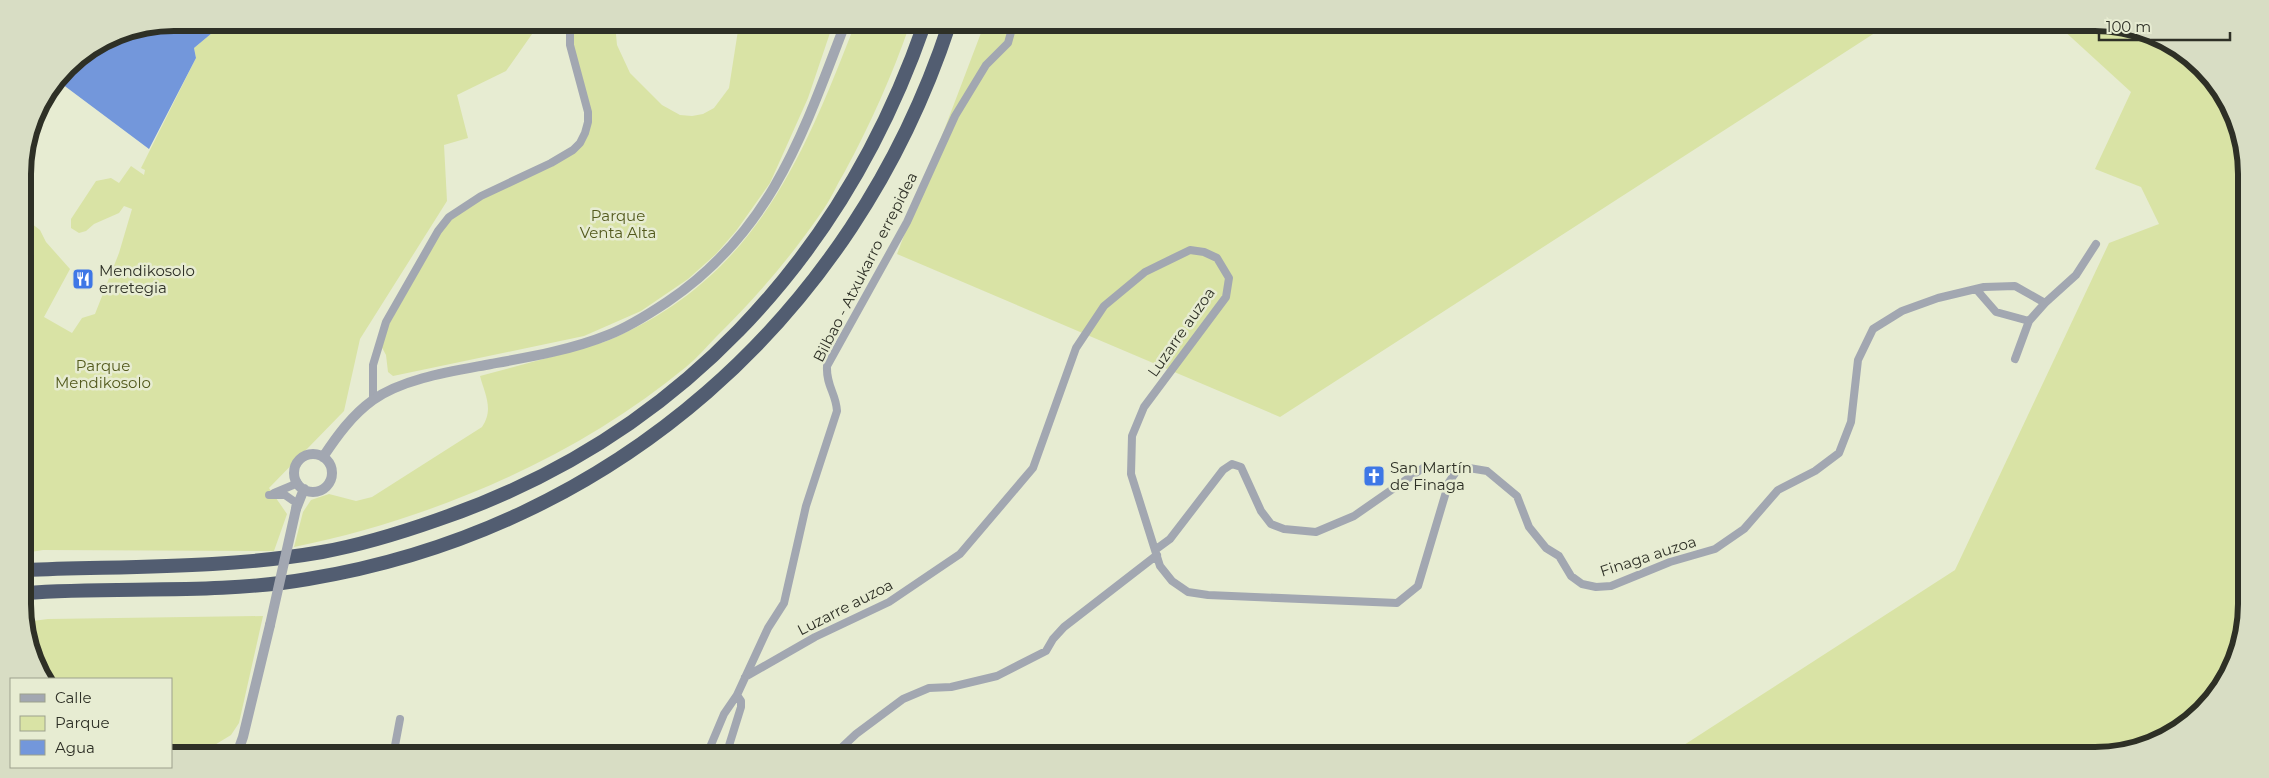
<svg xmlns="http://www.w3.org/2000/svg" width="2269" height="778" font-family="Montserrat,sans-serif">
  <rect width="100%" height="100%" fill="#e7ecd2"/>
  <path fill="#d9e3a5" d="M221,23H537V27L506,71L457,95L468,138L444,145L447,201L360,339L344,411L269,488L287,514L274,551L43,550L25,553L23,217L40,230L46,242L70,269L44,317L72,333L82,318L95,314L119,253L132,209L124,206L119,213L94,224L86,231L79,233L71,228V219L96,181L111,178L119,183L131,166L144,175L145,170L141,168L196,58L194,48L218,28Z
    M571,24H615L617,45L630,73L662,105L680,115L692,116L703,114L714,108L729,88L739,24H833L808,98L770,183L736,231L716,254L688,279L641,311L584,336L393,376L388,372L386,355L379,342L449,217L573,150L588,122L570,45Z
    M855,24H910C892,76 870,125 844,173C836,186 830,201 821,213C790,258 755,299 716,337C706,347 697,358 686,367C576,458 432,519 294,547L303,512L311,500L329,494L356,501L372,497L482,427C494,409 485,395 480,376C513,367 546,359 578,349C590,346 603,343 614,338C755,276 803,158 855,24Z
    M984,25L1884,27L1280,417L897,254Z
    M2061,28H2134L2179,48L2209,74L2244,145L2241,643L2221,688L2187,724L2152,744L2104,755L1670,754L1955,570L2109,243L2159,224L2141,187L2095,169L2131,92Z
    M263,616L239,723L231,735L213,746L212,750H171V679H48L25,633V622L48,619Z"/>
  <path fill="#7397db" d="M174,23H221L218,28L194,48L196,58L149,149L58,81L67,67L117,34Z"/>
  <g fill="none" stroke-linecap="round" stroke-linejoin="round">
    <path stroke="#7397db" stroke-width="2.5" d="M57,91L64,82
      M33,123L47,105"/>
    <path stroke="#a2a7b1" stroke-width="8" d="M1976,289L1996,312L2029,321
      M2015,359L2029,321L2045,303
      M373,400V365L386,322L438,231L449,217L481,196L551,163L573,150L580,143L585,133L588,122V112L570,45V24
      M274,493L298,483
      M269,495H285L295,502L296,509
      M1155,550L1170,539L1223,470L1232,464L1241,467L1261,511L1271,524L1284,529L1316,532L1354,516L1423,468H1469L1487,471L1517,496L1529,527L1546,548L1559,556L1571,576L1582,584L1596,587L1611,586L1670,562L1715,549L1744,529L1778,490L1815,471L1839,453L1851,422L1858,360L1873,329L1902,311L1938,298L1984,287L2015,286L2045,303L2076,275L2096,244
      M745,677L815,637L889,602L960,554L1033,468L1076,348L1104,306L1145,272L1190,250L1204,252L1217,258L1229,278L1226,297L1144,407L1132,436L1131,474L1160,566L1172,581L1188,592L1208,595L1397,603L1418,586L1449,482L1458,469
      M394,751L400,719
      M708,752L724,714L737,695L768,628L784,603L806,506L837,411C836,393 826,386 827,366L907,222L955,116L986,65L1008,43L1013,25
      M727,752L741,707V701L737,695
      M837,752L856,734L903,699L929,688L951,687L997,676L1046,651L1053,639L1064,627L1157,555"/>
    <path stroke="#a2a7b1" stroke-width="10" d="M294 473a19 19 0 1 1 38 0a19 19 0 1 1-38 0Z
      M323,457C337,436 352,415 373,400C404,378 454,371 491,364C530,357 571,350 608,335C629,327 649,314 667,302C771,232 803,134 845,24
      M296,509L304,489
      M238,751L243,737L270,625"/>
    <path stroke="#525d71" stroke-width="14" d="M25,570C124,566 224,569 322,552C361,545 400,533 437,520C675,439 842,260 924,25
      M25,593C119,586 215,595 308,579C613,529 853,316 949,25"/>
    <path stroke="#a2a7b1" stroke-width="10" d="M270,625L296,509"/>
  </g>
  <defs>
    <g id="restaurant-square" transform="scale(1.125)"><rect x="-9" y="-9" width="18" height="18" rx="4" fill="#3e77e6" stroke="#e7ecd2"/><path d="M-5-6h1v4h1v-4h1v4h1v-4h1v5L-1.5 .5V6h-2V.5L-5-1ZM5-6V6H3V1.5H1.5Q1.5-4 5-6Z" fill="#fff"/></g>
    <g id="church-square" transform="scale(1.125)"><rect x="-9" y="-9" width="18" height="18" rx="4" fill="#3e77e6" stroke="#e7ecd2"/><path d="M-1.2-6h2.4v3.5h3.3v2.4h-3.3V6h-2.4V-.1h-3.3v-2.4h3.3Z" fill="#fff"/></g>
  </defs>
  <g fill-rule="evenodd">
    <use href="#restaurant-square" x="83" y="279"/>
    <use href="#church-square" x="1374" y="476"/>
  </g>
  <g text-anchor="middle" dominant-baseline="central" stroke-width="5" stroke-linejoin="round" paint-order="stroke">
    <g font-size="15" fill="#535a1d" stroke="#e7ecd2">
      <text x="618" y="215">Parque<tspan x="618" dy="17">Venta Alta</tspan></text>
      <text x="103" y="365">Parque<tspan x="103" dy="17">Mendikosolo</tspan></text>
    </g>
    <g font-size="15" fill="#2e3026" stroke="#e7ecd2">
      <text transform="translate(865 267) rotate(-63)">Bilbao - Atxukarro errepidea</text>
      <text transform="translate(1181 332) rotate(-55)">Luzarre auzoa</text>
      <text transform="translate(1648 556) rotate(-18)">Finaga auzoa</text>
      <text transform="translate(845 607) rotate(-27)">Luzarre auzoa</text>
    </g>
    <g font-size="15" fill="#2e3026" stroke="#e7ecd2" text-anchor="start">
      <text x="99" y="270">Mendikosolo<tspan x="99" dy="17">erretegia</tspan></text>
      <text x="1390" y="467">San Martín<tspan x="1390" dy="17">de Finaga</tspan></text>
    </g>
  </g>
  <path d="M0 0H2269V778H0ZM174 31H2095A143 143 0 0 1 2238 174V604A143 143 0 0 1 2095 747H174A143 143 0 0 1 31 604V174A143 143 0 0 1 174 31Z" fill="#d8ddc4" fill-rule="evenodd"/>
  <path fill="none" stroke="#2e3026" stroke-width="6" d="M174 31H2095A143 143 0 0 1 2238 174V604A143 143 0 0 1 2095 747H174A143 143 0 0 1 31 604V174A143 143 0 0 1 174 31Z"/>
  <rect x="10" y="678" width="162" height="90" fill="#e7ecd2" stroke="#9da18d"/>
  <rect x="20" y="694" width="25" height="8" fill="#a2a7b1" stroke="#9da18d"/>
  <text x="55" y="703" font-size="15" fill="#2e3026">Calle</text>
  <rect x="20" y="716" width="25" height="15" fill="#d9e3a5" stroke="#9da18d"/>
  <text x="55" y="728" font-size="15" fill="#2e3026">Parque</text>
  <rect x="20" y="740" width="25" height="15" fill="#7397db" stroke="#9da18d"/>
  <text x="55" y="753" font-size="15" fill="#2e3026">Agua</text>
  <path d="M2099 32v8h131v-8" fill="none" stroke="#2e3026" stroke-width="2.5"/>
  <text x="2106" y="32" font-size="15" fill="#2e3026" stroke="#e7ecd2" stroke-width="4" paint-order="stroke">100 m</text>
</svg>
